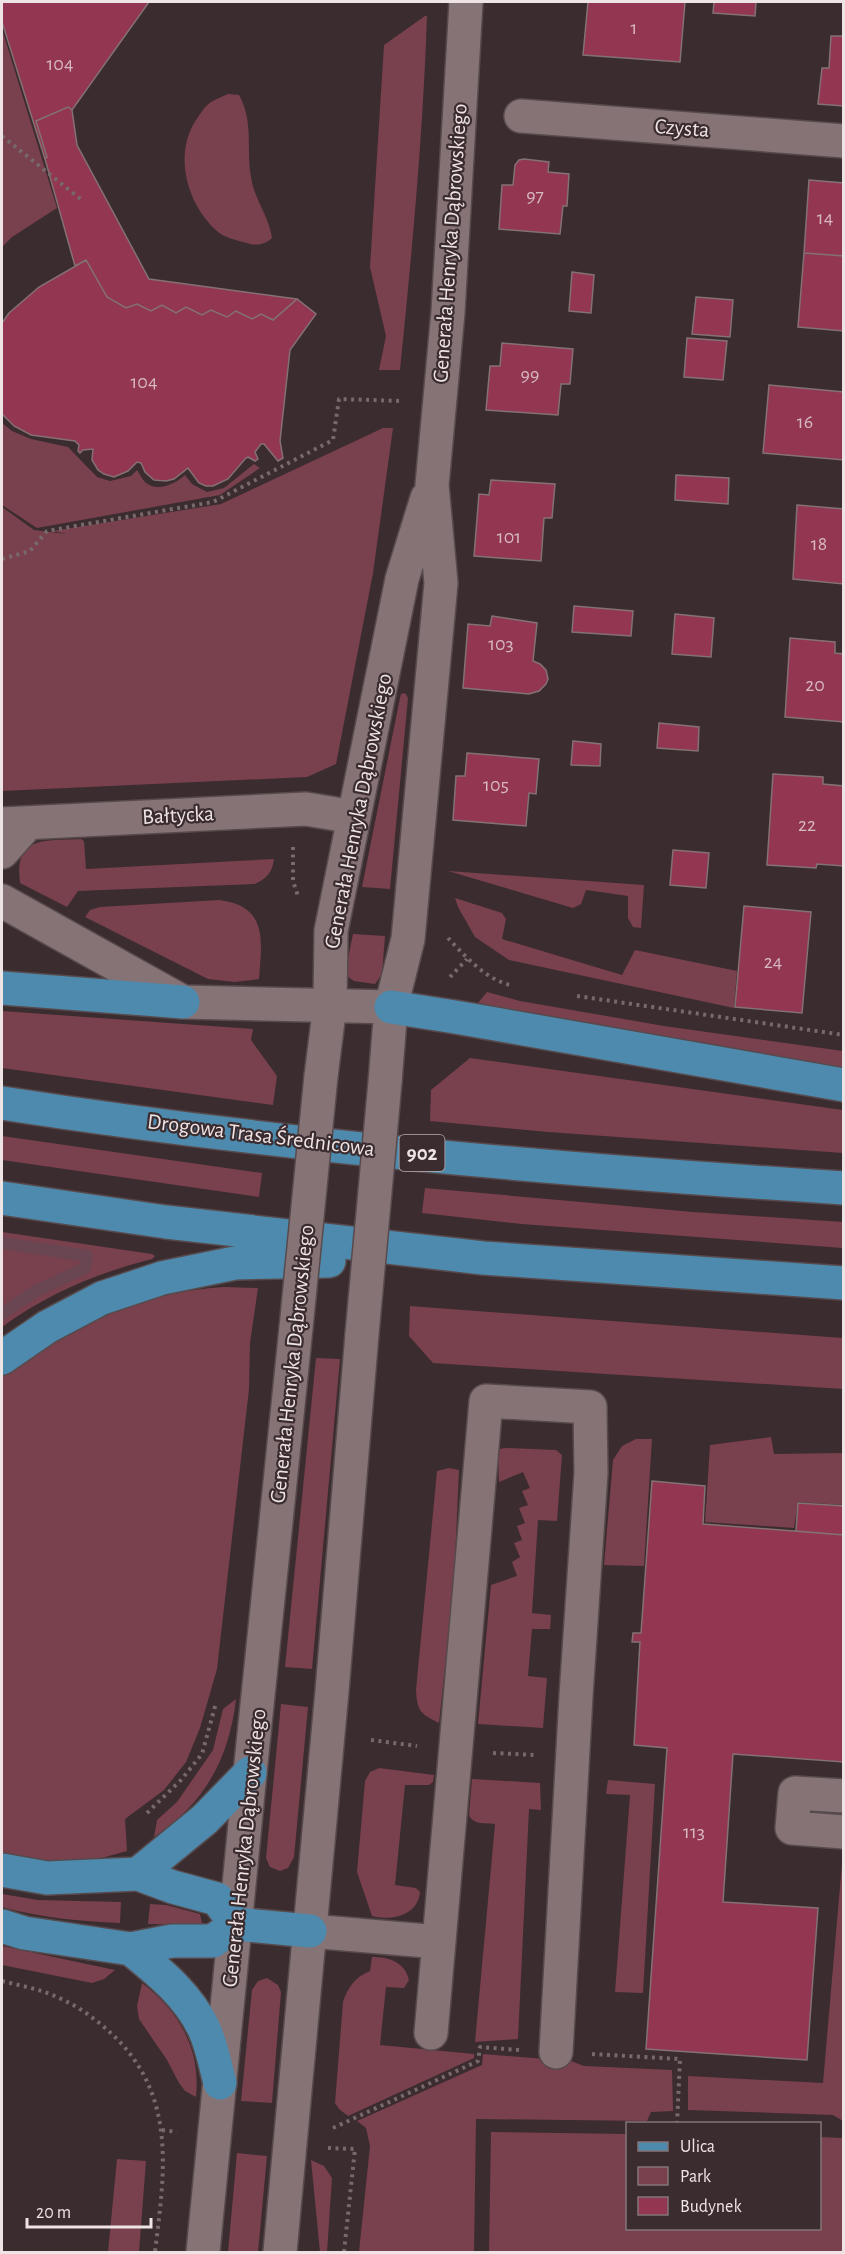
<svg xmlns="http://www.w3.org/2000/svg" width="845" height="2254" font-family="'Alegreya Sans',sans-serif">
  <rect width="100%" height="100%" fill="#3b2c2f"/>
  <path fill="#79404e" d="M425,16H427C423,135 412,252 400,370H379L386,336L370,267L384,45Z
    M2,29L57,208L12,237L2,247Z
    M228,94L239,95C254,122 246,148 251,177C254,199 269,216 272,238C263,246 255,246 243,242C235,240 224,237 218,232C187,205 173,155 196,120C200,114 205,106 211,102C216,99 222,97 228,94Z
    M2,423L12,431L31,439L68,447L97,477L110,481L131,476L137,470C139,473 142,479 145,482C157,493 175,484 185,475L192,484L207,492L224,488L254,464L260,468L220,495L37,528L2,505Z
    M383,428H393L373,573L336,764L307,777L2,791V507L34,530L66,534L53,531L221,504Z
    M405,693L408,698L390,889L362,887L400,698L401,694Z
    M81,839L84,841L86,869L274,859C272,873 267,878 255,884L78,891L67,907L20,883C14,835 45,841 81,839Z
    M448,871L644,885L641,928L633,927L628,918V896L586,890L581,904L573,908Z
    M455,898L502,913L506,919L502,939L622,975L635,950L737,971L734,1008L509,960L475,937L458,907Z
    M219,900C268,906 262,940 259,979L235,982L208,979L85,917L90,910L100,907Z
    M353,934L385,936L382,974L375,984L354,981L348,977L346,968Z
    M487,992L520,1001L664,1026L843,1051V1074L474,1008Z
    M2,1011L253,1029L251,1040L277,1076L273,1105L2,1068Z
    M470,1058L843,1110V1153L548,1132L430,1121L431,1090Z
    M2,1136L262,1173L259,1197L2,1160Z
    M425,1188L693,1212L843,1222V1248L522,1224L422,1213Z
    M2,1232L152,1254L155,1256L152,1259C97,1273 47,1294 2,1327Z
    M224,1287L258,1288L250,1343L249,1389L217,1669L200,1728L186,1762L164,1790L125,1819L127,1851L79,1864L30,1861L2,1855V1375C11,1366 24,1358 35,1351C92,1310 154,1292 224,1287Z
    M410,1306L843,1338V1389L433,1363L409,1336Z
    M316,1358L340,1359L312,1669L285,1667Z
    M771,1437L774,1454L843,1453V1505L798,1502L794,1528L705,1522L710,1445Z
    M636,1439H652L644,1566L604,1565L613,1460L622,1446Z
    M505,1448L556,1450L562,1455L557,1521L538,1520L532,1613L551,1615L550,1629H532L528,1676L547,1678L543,1728L478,1724L491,1585L517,1576L512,1562L520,1557L514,1543L522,1540L517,1526L525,1523L519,1508L528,1505L522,1491L530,1488L523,1472L499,1482L498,1454L500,1449Z
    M449,1468L459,1470L454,1583L439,1723C420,1714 417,1710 416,1690L437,1471Z
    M236,1699C229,1759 205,1803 154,1837L157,1820L177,1802L213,1750L223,1709Z
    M281,1704L308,1707L294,1857L288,1868L280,1871L270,1867L266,1858Z
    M379,1768L434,1775L433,1782L429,1785H405L395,1885L416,1888L420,1892C418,1916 391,1921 372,1916L357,1872L365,1781L370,1772Z
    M472,1779L540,1783L541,1810L529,1809L518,2039L475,2042L495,1824C486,1823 473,1825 469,1815Z
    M608,1780L655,1784L643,1993L615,1992L630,1795L606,1794Z
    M843,1852V2121L833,2115L688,2110V2076L823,2083Z
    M2,1894L38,1900L121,1902L120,1923C79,1921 41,1918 2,1907Z
    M150,1904L166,1905L200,1914L202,1923L199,1925L148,1924Z
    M2,1946L115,1970L104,1979L92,1983L2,1965Z
    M372,1957C389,1957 405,1962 409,1980L404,1988L386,1987L380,2045L474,2054V2058L348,2116L339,2109L335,2103L343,2002C348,1987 355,1977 370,1971Z
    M267,1978L278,1985L281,1992L272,2103L241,2101L252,1990L258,1981Z
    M142,1983C179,2011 201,2049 196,2097L185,2091L179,2083L167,2060L139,2019L137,2006Z
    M483,2054L571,2061L584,2066L672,2070L673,2111L651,2112L647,2121L476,2119L474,2252H359L370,2146L366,2128L357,2121L482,2065Z
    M491,2132L627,2134L628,2228H820V2137L843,2138V2252H489Z
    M237,2153L267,2156L258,2252H228Z
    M117,2159L146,2161L139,2252H108Z
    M311,2160L324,2166L332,2178L327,2252H320Z"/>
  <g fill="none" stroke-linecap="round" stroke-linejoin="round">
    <path stroke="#6a4652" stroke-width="12" d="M2,1243L87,1256L85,1268L34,1292L2,1314"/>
  </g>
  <path fill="#923651" stroke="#847174" stroke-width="1.5" d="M2,2H149L72,110L68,107L36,121L47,157L45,159L2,22Z
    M588,2H685L680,62L583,55Z
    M714,2H756L755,16L713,13Z
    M831,36H844V106L818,104L822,68H829Z
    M68,107L72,110L77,145L149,279L297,299L273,320L261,314L252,319L236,311L227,317L211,310L202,315L186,307L176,313L162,305L151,311L137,304L126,308L107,297L86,260L75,266L45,159L47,157L36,121Z
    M524,159L549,162L548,172L569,174L567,206H563L560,234L499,229L502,185H513L515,165L519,160Z
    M809,180L844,183V256L804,253Z
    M804,253L844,256V331L798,327Z
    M86,260L107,297L126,308L137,304L151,311L162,305L176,313L186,307L202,315L211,310L227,317L236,311L252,319L261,314L273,320L297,299L316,314L290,350L280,441L283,458L278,461L264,444H261L255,452L258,459L255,461L248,457L245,459L228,479L213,486H206L199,483L188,468L174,479L166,481L154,480L145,472L141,463L137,462L128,471L114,477L104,474L98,470L92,460L93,449L83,450L80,453L78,451L79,445L75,441L31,435L14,426L2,414V323L9,313L39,287Z
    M572,272L594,275L591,313L569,311Z
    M696,297L733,300L730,337L692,334Z
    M687,338L727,341L723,380L684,377Z
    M502,343L573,349L570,384H561L558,415L486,410L490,366H500Z
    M769,385L844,392V460L763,453Z
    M676,475L729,478L728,504L675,500Z
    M491,480L555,484L552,518H544L541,561L474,556L479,494L489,495Z
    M797,505L844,509V584L793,579Z
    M574,606L633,611L631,636L572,632Z
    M675,614L714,618L711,657L672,654Z
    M492,616L537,623L533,661L540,664L546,670L548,679L546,684L539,691L529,694L463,688L468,624L490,626Z
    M790,638L835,642V653L844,654V722L785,717Z
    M659,723L699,727L698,751L657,748Z
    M573,741L601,744L600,766L571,765Z
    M467,753L539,759L536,794L529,793L526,826L453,820L456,776H465Z
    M773,774L823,777V784L844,786V866L817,864L816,868L767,865Z
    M673,850L709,853L706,888L670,885Z
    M744,906L811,912L802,1013L735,1007Z
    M652,1481L705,1486L703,1524L844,1535V1762L733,1754L723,1902L818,1908L807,2060L646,2049L667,1748L634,1745L640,1642H632L633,1633H641Z
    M798,1503L844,1506V1535L796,1531Z"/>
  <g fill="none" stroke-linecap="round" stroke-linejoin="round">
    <g stroke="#574a4d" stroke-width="36">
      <path id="minor" d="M521,116L844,141
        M2,824L306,809L354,817
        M2,852L28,823
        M2,901L183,1002L391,1007
        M321,1076L330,1005L331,931L402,579L427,498
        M385,1082L391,1007L408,939L441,583L432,485L448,312L466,2
        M844,1796L795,1793L792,1828L844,1832
        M310,1931L439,1942
        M431,2033L486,1401L590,1407L591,1473L576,1696L556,2052
        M203,2252L250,1773L296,1328
        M280,2252L332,1691L362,1334"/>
    </g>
    <g stroke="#574a4d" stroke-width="36">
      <path id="major" d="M2,988L183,1002
        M391,1007L455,1017L844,1085
        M2,1103C280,1146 562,1170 844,1188
        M2,1198L166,1222L483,1258L844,1283
        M2,1358L47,1327L102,1298L162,1278L235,1263L329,1261
        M2,1870L47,1878L138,1874L205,1819L250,1773
        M138,1874L173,1887L217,1899L236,1924
        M2,1926L24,1933L131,1949L172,1941H213L236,1924L310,1931
        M131,1949C159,1972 188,1995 204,2029C212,2046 215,2065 220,2083"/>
    </g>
    <path stroke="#77696c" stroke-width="4" stroke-dasharray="3 4.5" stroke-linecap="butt" d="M2,136L83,201
      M2,559L30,551L47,531L213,502L333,440L339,399L403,401
      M293,847V881L298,896
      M448,938C465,956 485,979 510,985
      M450,977L467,959
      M577,996L844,1035
      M371,1740L417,1746
      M493,1753L536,1755
      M147,1813L181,1780L202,1754L216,1703
      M2,1981C21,1986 41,1989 59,1998C82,2008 101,2023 118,2040C177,2101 164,2176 155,2252
      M592,2054L680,2059L677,2124
      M333,2128L478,2061L480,2047L519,2050
      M162,2130L177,2132
      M328,2148L355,2149L344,2252"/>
    <use href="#minor" stroke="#867376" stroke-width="33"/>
    <use href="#major" stroke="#4e8aad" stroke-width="33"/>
    <g stroke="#574a4d" stroke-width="36" stroke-linecap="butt">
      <path id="minor-bridge" d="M296,1328L321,1076
        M362,1334L385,1082"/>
    </g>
    <use href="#minor-bridge" stroke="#867376" stroke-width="33"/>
  </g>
  <g text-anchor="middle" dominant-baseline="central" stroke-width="4.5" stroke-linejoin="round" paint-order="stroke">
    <g font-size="20" fill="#d7b8c1">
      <text x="634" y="28">1</text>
      <text x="60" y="64">104</text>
      <text x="535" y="196">97</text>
      <text x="825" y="218">14</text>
      <text x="530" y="375">99</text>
      <text x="144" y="382">104</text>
      <text x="805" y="422">16</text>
      <text x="509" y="537">101</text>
      <text x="819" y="544">18</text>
      <text x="501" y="644">103</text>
      <text x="815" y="685">20</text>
      <text x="496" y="785">105</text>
      <text x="807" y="825">22</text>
      <text x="773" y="962">24</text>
      <text x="694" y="1832">113</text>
    </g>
    <rect fill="#3b2c2f" stroke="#b8adaf" stroke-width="1.5" x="399.5" y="1135" width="45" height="36" rx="4.5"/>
    <g font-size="21" font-weight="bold" fill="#eee4e6">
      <text x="422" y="1153">902</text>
    </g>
    <g font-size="22" fill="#eee4e6" stroke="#3b2c2f">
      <text transform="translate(682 128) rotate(4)">Czysta</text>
      <text transform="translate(450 243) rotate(-86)">Generała Henryka Dąbrowskiego</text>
      <text transform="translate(358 811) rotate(-79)">Generała Henryka Dąbrowskiego</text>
      <text transform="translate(178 815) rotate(-3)">Bałtycka</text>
      <text transform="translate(261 1135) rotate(7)">Drogowa Trasa Średnicowa</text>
      <text transform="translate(292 1364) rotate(-84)">Generała Henryka Dąbrowskiego</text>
      <text transform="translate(244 1848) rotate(-84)">Generała Henryka Dąbrowskiego</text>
    </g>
  </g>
  <rect width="845" height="2254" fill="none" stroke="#eee4e6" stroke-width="6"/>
  <rect x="626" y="2122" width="195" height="108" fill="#3b2c2f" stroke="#837678" stroke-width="1.5"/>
  <rect x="638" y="2142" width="30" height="9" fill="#4e8aad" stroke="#837678" stroke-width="1.5"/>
  <text x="680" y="2152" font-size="18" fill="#eee4e6">Ulica</text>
  <rect x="638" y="2167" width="30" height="18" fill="#79404e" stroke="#837678" stroke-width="1.5"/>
  <text x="680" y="2182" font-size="18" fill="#eee4e6">Park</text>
  <rect x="638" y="2197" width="30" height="18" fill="#923651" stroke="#837678" stroke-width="1.5"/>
  <text x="680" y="2212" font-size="18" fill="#eee4e6">Budynek</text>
  <path d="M27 2218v9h124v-9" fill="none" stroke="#eee4e6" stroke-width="3"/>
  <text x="36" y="2218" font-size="18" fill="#eee4e6" stroke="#3b2c2f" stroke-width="4.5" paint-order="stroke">20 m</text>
</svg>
